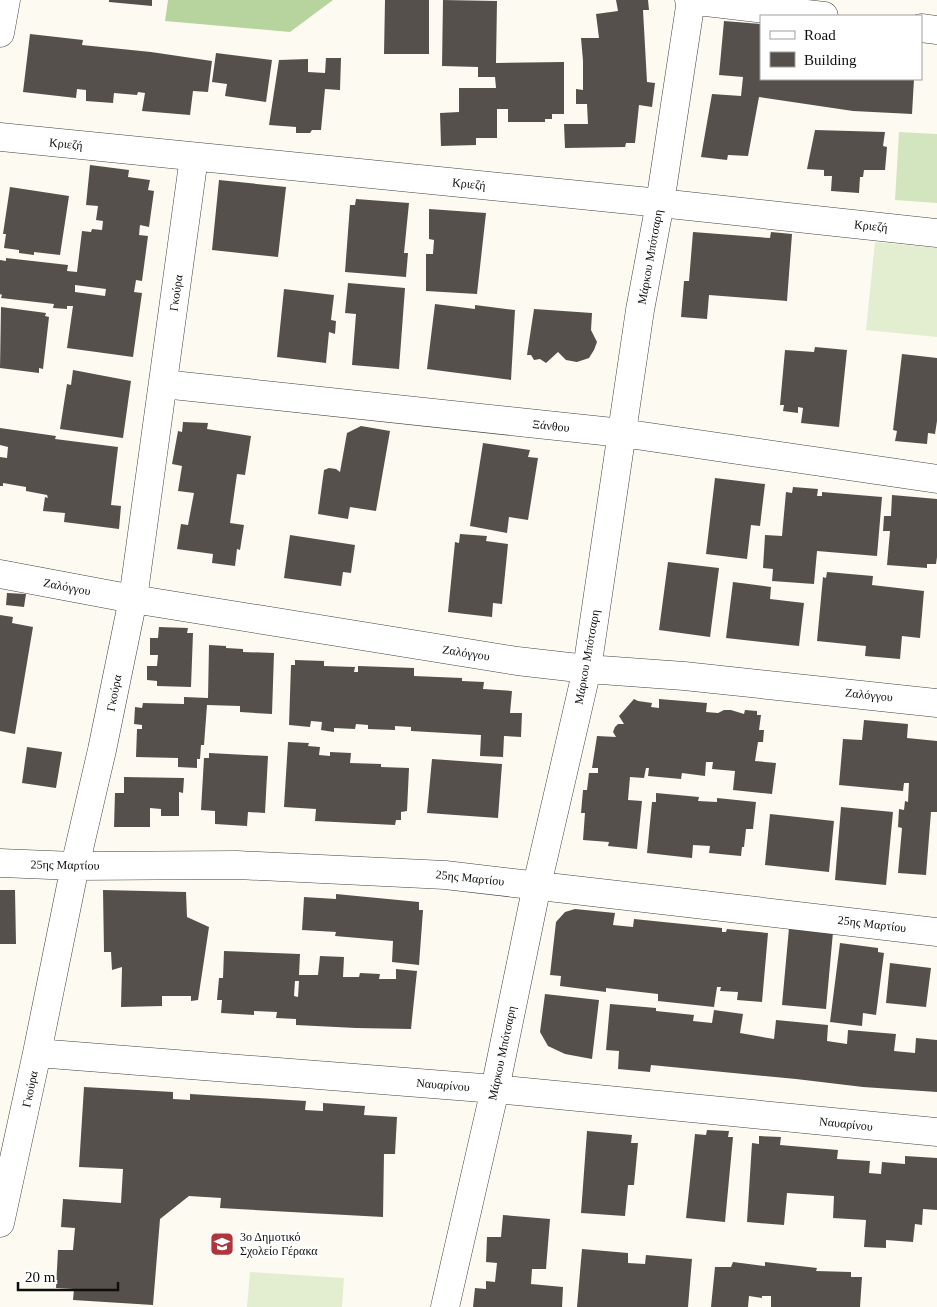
<svg xmlns="http://www.w3.org/2000/svg" width="937" height="1307" font-family="Georgia,serif">
  <rect width="100%" height="100%" fill="#fdfbf1"/>
  <path fill="#d2e5be" d="M899,132L937,134V203L895,200Z"/>
  <path fill="#b7d49f" d="M168,0H333L290,32L165,21Z"/>
  <path fill="#e3edcf" d="M875,242L937,248V337L866,330Z
    M250,1272L344,1278L342,1307H247Z"/>
  <path fill="#56504c" fill-rule="evenodd" d="M109,0H152V6L109,2Z
    M385,0H429V54H384Z
    M443,0L497,1L496,63L564,62V114H552V119H545V122H508V109H497V138H476V145L441,146L440,113L459,112V88H496L495,77H478V67L442,66Z
    M616,0H648L649,10H643L647,82L655,83L652,107L639,105L635,143H626L625,147L565,148L564,124H588L587,104H576V89L583,90V61L581,38H599L596,14L618,11Z
    M724,21L761,24V79H914L912,114L853,111L759,97L748,156L728,155L727,160L701,157L712,94L741,96L743,77L719,75Z
    M30,34L83,40L82,45L151,52L212,61L208,92L193,91L190,115L142,111L145,93L138,92L137,95L114,93L113,103L86,101V90L77,89L76,98L23,92Z
    M216,53L272,60L266,102L225,96L227,84L212,82Z
    M326,58H341L340,90L325,89L321,130H312L310,133H296V127L269,125L279,60L308,59V72L325,73Z
    M815,130L885,132L883,146L887,147L885,170H864L863,177H860L859,193L831,191L832,176H824V170L807,169Z
    M90,165L129,170L128,177L150,180L148,190L154,191L149,227L140,225L139,235L148,236L142,281L136,280L134,292L142,293L133,357L67,348L73,306H67V309L53,308L54,304L1,298L2,295L0,294V260L6,261V258L68,265L67,271L77,272L82,231L91,232L92,229L102,230L103,221L96,220L98,206L86,205ZM75,285L106,289L105,296L75,292Z
    M219,180L286,187L278,257L212,250Z
    M10,187L69,196L60,255L34,252V255L19,253V250L4,248L6,234H3Z
    M356,199L409,203L404,253H408L406,277L345,272L350,205H355Z
    M429,209L486,213L477,294L426,291V254H433L434,240L429,239Z
    M693,232L770,238L771,232L792,234L787,301L709,295L707,319L681,317L684,281H689Z
    M348,283L405,288L399,369L352,365L356,314L345,313Z
    M284,289L334,295L331,320L336,321L335,334L329,332L326,363L277,357Z
    M435,304L475,309V305L515,310L511,380L427,369Z
    M1,307L46,313L45,316L49,317L43,369L39,368V373L0,368Z
    M534,309L592,313L591,330L597,342L594,350L589,358L577,362L566,360L558,352L546,363L540,359L534,360L531,355H527Z
    M815,347L847,350L839,427L801,423L803,408L798,407V413L783,411L784,405H780L785,350L814,352Z
    M902,354L937,358V421L935,434L928,433L927,444L895,441L897,431L893,430Z
    M73,370L131,381L123,438L60,429L67,384L71,385Z
    M183,422L208,423L207,429L251,436L245,475L237,474L230,523L244,525L240,550L237,549L235,566L212,563L213,554L177,549L181,524L188,525L194,493L178,491L182,466L172,464L178,431L182,432Z
    M361,426L390,431L376,511L350,507L348,519L318,514L324,470L329,468L336,469L340,472L347,433Z
    M0,428L56,436L55,439L118,447L111,505L121,506L119,529L64,522L65,513L43,511L45,497L48,498L47,495L26,491V487L3,483V486H0V457L7,458L8,447L0,445Z
    M483,443L530,450L528,457L538,458L528,520L509,517L507,533L470,526Z
    M715,478L765,484L760,526L751,525L747,559L706,554Z
    M793,487L818,489L817,496H822V492L882,497L877,556L817,551L814,584L772,581L773,569L763,568L765,535L782,536L786,492L792,493Z
    M892,495L937,499V557L936,564H927V568L887,565L890,531H883L884,516H891Z
    M460,534L487,536L486,541L508,544L502,604L493,603L492,617L448,612L455,542L459,543Z
    M290,535L355,545L351,573L343,572L341,586L284,578Z
    M668,562L719,568L710,637L659,630Z
    M827,572L873,576L872,585L924,591L920,638L902,636L900,659L865,656L866,646L817,641L823,577L826,578Z
    M733,582L771,587L770,599L804,603L799,646L726,638Z
    M7,593L26,594L24,607L6,605Z
    M0,615L13,617L12,623L33,627L15,734L0,731Z
    M159,627L188,628L187,633H193L191,687L157,686V681L147,680V666H157L158,655H150V638H158Z
    M209,645L226,646V648L243,649V652L274,653L272,714L240,712V706L207,705L204,745H201L200,759H197V768L178,767V758L136,757L137,729H142V725L134,724L135,707L142,708L143,703L184,704V697L208,698Z
    M295,660L324,661V666L355,667L354,672H358V666L414,668V676L462,678V681L484,682L483,689L512,691L510,713H522L521,737L504,736L503,757L480,756L481,735L411,731V727L395,726V730L368,729V725L356,724L355,729L334,728V732L321,730L322,722L311,721L310,727L289,725L291,665H295Z
    M634,699L638,701L652,703L651,707L659,708V699L707,703L706,712L718,713L724,710H731L744,714L745,710L757,711V715H761L759,730H764L763,742H758L755,761L776,763L772,794L733,790L735,771L712,769L713,762H706L705,776L682,773L681,779L648,776L649,768H646L644,778L630,777L628,800L642,801L637,849L608,846L609,842L583,840L585,813H581L583,790H587L589,773H598V768H592L597,736L616,737L613,732L615,727L618,724H624L619,716Z
    M864,720L908,724L907,738L937,741V812H931L926,875L898,873L902,828L898,827L899,809L904,810L905,801L908,802L909,783H904L903,791L839,785L843,739L862,740Z
    M288,742L309,743L308,746L320,747L319,755L330,756V752L351,753L350,763L381,764V767L409,768L407,811L401,812V820H396L395,825L315,821L316,809L284,807Z
    M27,747L62,752L56,788L22,783Z
    M209,753L268,756L265,813L248,812L247,826L215,824V811L201,810L204,758H209Z
    M432,759L502,764L498,818L427,813Z
    M124,777L184,778L183,793L179,792V816H161V809L150,808V827H114L115,793H124Z
    M656,793L699,797L698,801L717,802V798L756,802L753,829H746L744,847H742L741,856L709,853L710,846L693,845L692,858L647,853L652,802H656Z
    M841,807L893,812L886,885L835,880Z
    M770,814L834,821L829,872L765,865Z
    M0,890H15L16,944H0Z
    M103,890L186,892L187,917L209,927L198,1000L191,1001V996H162V1006L121,1007L122,967L112,970L111,952H104Z
    M336,894L419,902V910H423L419,965L392,962L393,941L335,936L336,932L302,930L304,897L336,899Z
    M575,909L615,913L613,925L633,927L634,919L722,928V932H726L727,929L768,933L762,1002L737,1000L738,992L720,991L721,987H717L714,1007L658,1001V994L606,988V992L560,986L561,976L550,975L556,922L565,912Z
    M789,928L833,932L826,1009L782,1005Z
    M840,943L878,948V952L884,953L876,1015L863,1013L862,1026L830,1022Z
    M224,951L300,954L299,975H318L320,956L344,957L343,977H359L360,973L380,974L379,979H396V969L417,971L411,1029L356,1028L296,1025V1019L276,1018L277,1012L254,1011V1015L221,1013L222,1000H217L219,978H223ZM295,981H299L298,997L294,996Z
    M890,963L931,968L926,1007L886,1003Z
    M545,994L599,1000L592,1059L565,1054L548,1046L540,1032Z
    M610,1004L656,1008V1011L694,1015L693,1021L712,1023L714,1010L743,1014L740,1033L774,1039L776,1020L828,1025L827,1041L847,1044L848,1030L896,1034L894,1051L915,1053L916,1038L937,1040V1092L863,1087L796,1079L651,1065L650,1072L618,1069L619,1051L606,1050Z
    M84,1087L173,1092V1099L190,1100V1094L306,1101L305,1110L323,1111V1103L365,1106L364,1115L397,1117L395,1154H384L383,1217L220,1208L221,1198L189,1196L160,1219L153,1305L73,1300L74,1289L56,1288L58,1250H73L75,1228L61,1227L63,1199L121,1203L123,1169L79,1167Z
    M707,1130L729,1131L728,1137H733L725,1222L686,1218L695,1134L706,1135Z
    M587,1131L632,1135L631,1143H638L634,1185H628L625,1216L581,1213Z
    M759,1136L781,1137L780,1145L838,1150L837,1159L870,1161L869,1173L881,1174L882,1162L905,1164V1156L937,1158V1210L923,1209L922,1225L915,1224L913,1242L886,1240V1248L864,1247L866,1220L833,1218L834,1196L787,1193L784,1225L747,1222L752,1143L759,1144Z
    M503,1215L550,1219L546,1269H532L531,1284L563,1287L562,1307H473L475,1288L486,1289V1281L495,1282L497,1263L486,1262L487,1237H501Z
    M582,1249L628,1253V1263L645,1264L646,1255L692,1259L688,1307H577Z
    M733,1262L765,1266V1262L817,1268L816,1271L851,1272V1277H862L860,1307H771V1296H762V1298L749,1296L748,1307H711L715,1267H731Z"/>
  <g fill="none" stroke-linecap="round" stroke-linejoin="round">
    <g stroke="#414141" stroke-width="29">
      <path id="minor" d="M689,0L824,16
        M921,28L937,30
        M0,33L6,0
        M0,137L660,203L937,233
        M163,384L622,433L937,479
        M0,574L133,599L517,661L587,669L684,676L937,703
        M0,863L75,866L237,865L445,875L937,932
        M37,1053L495,1089L937,1132
        M0,1223L37,1053L75,866L102,750L133,599L194,157
        M445,1307L495,1089L537,885L587,669L640,310L660,203L691,0"/>
    </g>
    <use href="#minor" stroke="#fff" stroke-width="28"/>
  </g>
  <defs>
    <g id="school-square" transform="scale(1.25)"><rect x="-9" y="-9" width="18" height="18" rx="4" fill="#af353c" stroke="#fff"/><path d="M0-5L7-2L0 1L-7-2ZM-4 1L0 2.5L4 1V4Q0 6-4 4Z" fill="#fff"/></g>
  </defs>
  <g fill-rule="evenodd">
    <use href="#school-square" x="222" y="1244"/>
  </g>
  <g text-anchor="middle" dominant-baseline="central" stroke-width="5" stroke-linejoin="round" paint-order="stroke">
    <g font-size="12" fill="#0e0e0e" stroke="#fff">
      <text transform="translate(66 144) rotate(6)">Κριεζή</text>
      <text transform="translate(469 184) rotate(6)">Κριεζή</text>
      <text transform="translate(871 226) rotate(6)">Κριεζή</text>
      <text transform="translate(650 257) rotate(-80)">Μάρκου Μπότσαρη</text>
      <text transform="translate(176 293) rotate(-82)">Γκούρα</text>
      <text transform="translate(551 426) rotate(6)">Ξάνθου</text>
      <text transform="translate(67 587) rotate(11)">Ζαλόγγου</text>
      <text transform="translate(466 653) rotate(9)">Ζαλόγγου</text>
      <text transform="translate(587 657) rotate(-80)">Μάρκου Μπότσαρη</text>
      <text transform="translate(114 693) rotate(-79)">Γκούρα</text>
      <text transform="translate(869 695) rotate(6)">Ζαλόγγου</text>
      <text transform="translate(65 865) rotate(1)">25ης Μαρτίου</text>
      <text transform="translate(470 878) rotate(6)">25ης Μαρτίου</text>
      <text transform="translate(872 924) rotate(7)">25ης Μαρτίου</text>
      <text transform="translate(502 1053) rotate(-78)">Μάρκου Μπότσαρη</text>
      <text transform="translate(443 1085) rotate(5)">Ναυαρίνου</text>
      <text transform="translate(30 1089) rotate(-78)">Γκούρα</text>
      <text transform="translate(846 1124) rotate(6)">Ναυαρίνου</text>
    </g>
    <g font-size="12" fill="#0e0e0e" stroke="#fff" text-anchor="start">
      <text x="240" y="1237">3ο Δημοτικό<tspan x="240" dy="14">Σχολείο Γέρακα</tspan></text>
    </g>
  </g>
  <rect x="760" y="15" width="162" height="65" fill="#ffffff" stroke="#9f9f9f"/>
  <rect x="770" y="31" width="25" height="8" fill="#ffffff" stroke="#9f9f9f"/>
  <text x="804" y="40" font-size="15" fill="#0e0e0e">Road</text>
  <rect x="770" y="52" width="25" height="15" fill="#56504c" stroke="#9f9f9f"/>
  <text x="804" y="65" font-size="15" fill="#0e0e0e">Building</text>
  <path d="M18 1282v8h100v-8" fill="none" stroke="#0e0e0e" stroke-width="2.5"/>
  <text x="25" y="1282" font-size="15" fill="#0e0e0e" stroke="#ffffff" stroke-width="4" paint-order="stroke">20 m</text>
</svg>
